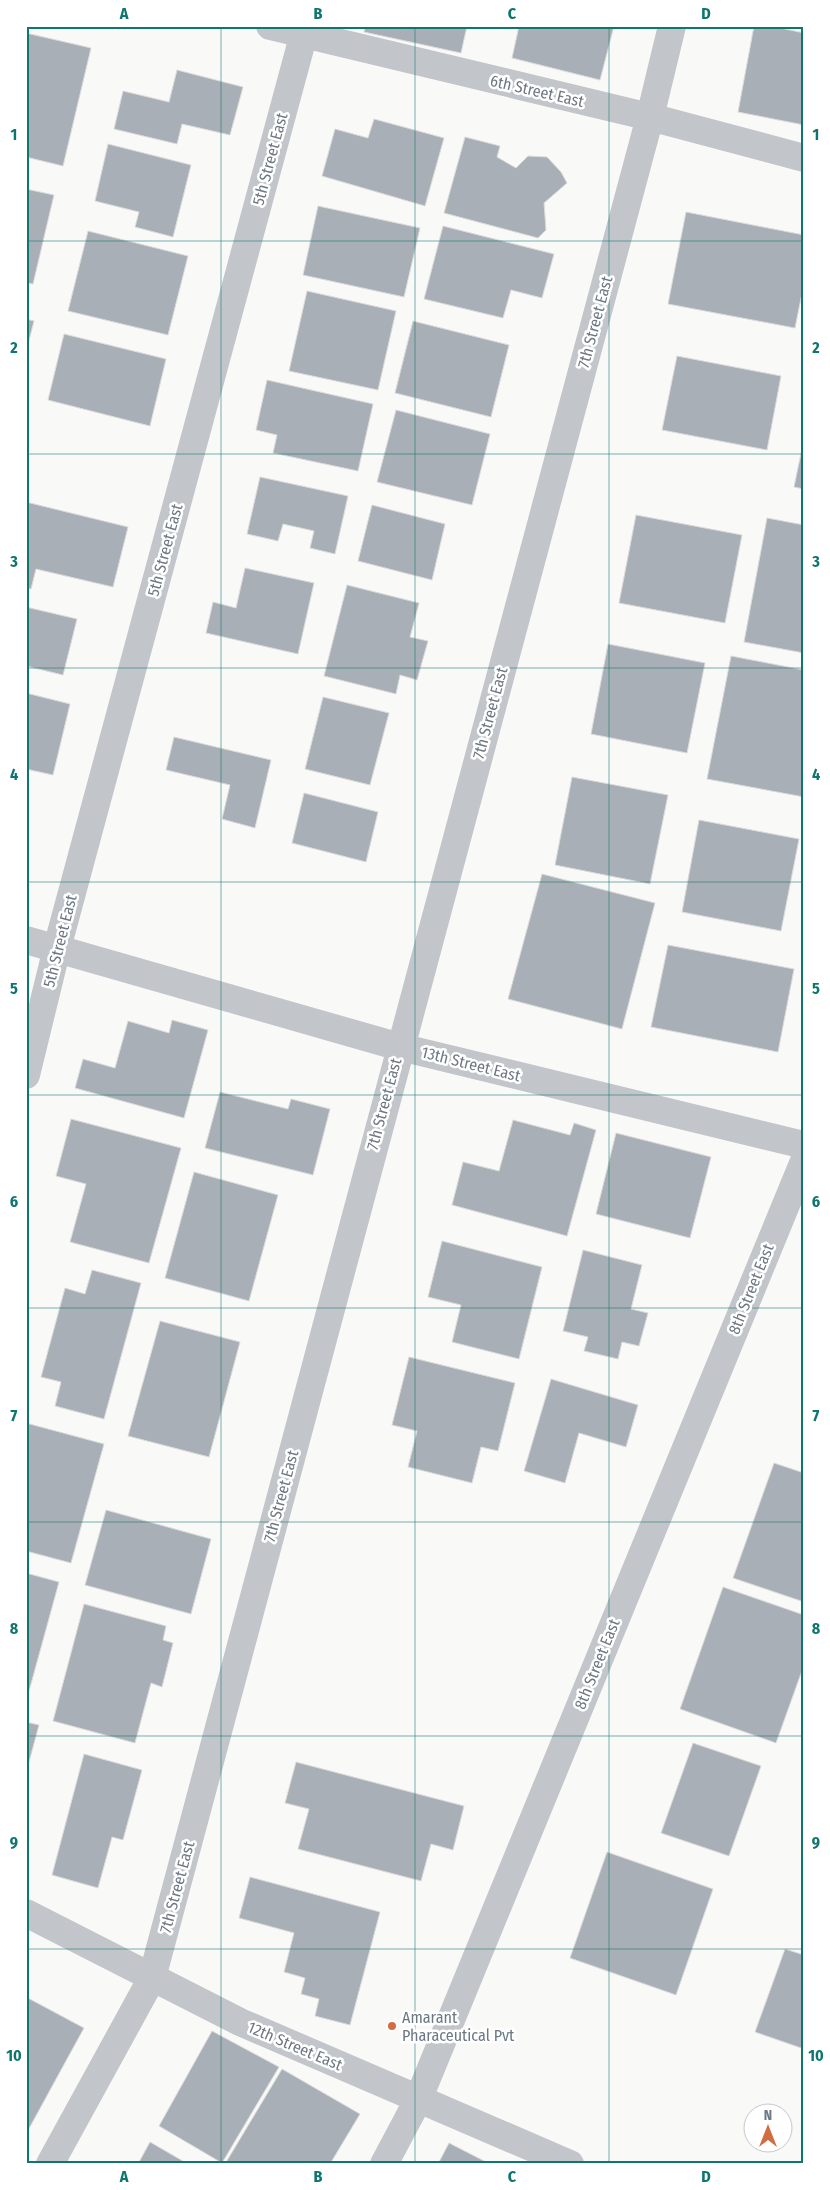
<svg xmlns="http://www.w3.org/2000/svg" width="830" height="2190" font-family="'Fira Sans Condensed',sans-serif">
  <rect width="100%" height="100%" fill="#f9f9f8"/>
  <path fill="#a9afb6" stroke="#dbdbda" d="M365,26H467L461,53L364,32Z
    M519,26H614L600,80L512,58Z
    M754,26H771L804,33V125L738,112Z
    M26,33L91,48L63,166L26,157Z
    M177,70L243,87L230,135L182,124L177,144L114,129L123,91L169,102Z
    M374,119L444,138L425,206L322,176L335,129L368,138Z
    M465,137L500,146L497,157L516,168L528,156L547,157L561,172L567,183L544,203L546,230L538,238L444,213Z
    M108,144L191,165L173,237L135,227L139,212L95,201Z
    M26,189L54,195L33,284L26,283Z
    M318,206L420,228L404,297L303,275Z
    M686,212L804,235V283L795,328L668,304Z
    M443,226L554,254L542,298L511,290L503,318L424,299Z
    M88,231L188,256L168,335L68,311Z
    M307,291L396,311L378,390L289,371Z
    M26,319L34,321L26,352Z
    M413,321L509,345L491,417L395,393Z
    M64,334L166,359L150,426L48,400Z
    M677,356L781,376L767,450L662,430Z
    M267,380L373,404L358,471L273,453L277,435L256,430Z
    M396,410L490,434L472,505L377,482Z
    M804,439V489L794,487Z
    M260,477L348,496L335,554L310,548L314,531L283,524L278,541L247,534Z
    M26,502L128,527L113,587L36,569L31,589L26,588Z
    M372,505L445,524L432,580L358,561Z
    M636,515L742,535L725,623L619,603Z
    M767,518L804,525V653L744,642Z
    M245,568L314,583L298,654L206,633L213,602L236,608Z
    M347,585L419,603L410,637L428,641L417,680L400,675L396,694L324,676Z
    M26,607L77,619L63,675L26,666Z
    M608,644L705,663L687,753L591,734Z
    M731,656L804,670V797L707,779Z
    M26,693L70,704L53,775L26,769Z
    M323,697L389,713L370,785L305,769Z
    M174,737L271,760L255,828L222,819L230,785L166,770Z
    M572,777L668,795L650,884L555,865Z
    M304,793L378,812L366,862L292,843Z
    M699,820L799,839L781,931L682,912Z
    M542,874L655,903L622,1029L508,999Z
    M668,945L794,969L778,1052L651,1027Z
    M172,1020L208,1030L184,1118L75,1088L83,1059L115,1068L128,1021L169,1033Z
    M220,1092L288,1109L291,1099L330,1109L313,1175L205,1148Z
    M71,1119L181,1148L149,1263L70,1242L86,1184L56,1176Z
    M513,1120L570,1135L574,1123L596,1130L567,1236L452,1205L463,1162L499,1171Z
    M616,1133L711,1157L690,1238L596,1214Z
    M194,1172L278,1195L249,1301L165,1278Z
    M442,1241L542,1267L519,1359L452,1342L461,1305L428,1297Z
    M583,1250L642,1265L631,1309L648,1313L639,1346L622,1342L618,1359L584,1351L588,1337L563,1331Z
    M92,1270L141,1283L104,1419L55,1406L61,1382L41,1377L65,1288L85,1294Z
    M160,1321L240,1342L209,1457L128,1436Z
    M409,1357L515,1383L498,1451L481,1447L472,1483L408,1467L417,1431L392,1425Z
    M551,1379L638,1405L626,1447L579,1433L565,1483L524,1471Z
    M26,1423L104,1444L71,1563L26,1551Z
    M774,1463L804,1473V1602L733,1578Z
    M106,1510L211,1539L191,1614L85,1585Z
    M26,1573L59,1582L26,1702Z
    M723,1587L804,1615V1665L776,1743L680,1709Z
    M84,1604L166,1626L163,1640L173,1643L162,1687L151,1683L135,1743L53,1721Z
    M26,1722L39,1725L26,1773Z
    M693,1743L761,1766L729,1856L661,1833Z
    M84,1754L142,1770L123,1840L112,1837L98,1888L52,1875Z
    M296,1762L464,1806L453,1850L431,1844L421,1881L298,1849L309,1809L285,1803Z
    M607,1852L713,1889L676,1995L570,1958Z
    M250,1877L380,1912L350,2025L315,2016L319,1999L301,1994L305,1978L284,1972L294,1933L239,1918Z
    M785,1949L804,1955V2049L755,2032Z
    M26,1997L84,2028L26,2134Z
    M212,2031L279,2067L222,2163L159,2126Z
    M282,2069L360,2114L330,2164H225Z
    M150,2142L188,2164H138Z
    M449,2143L490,2164H438Z"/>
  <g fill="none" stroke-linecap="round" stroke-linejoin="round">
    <path stroke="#c2c5c9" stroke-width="28" d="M270,26L650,117L804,158
      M26,940L400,1047L804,1145
      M26,1075L57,948L306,26
      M26,1913L240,2022L570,2164
      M50,2164L152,1978L650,117L672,26
      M384,2164L418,2100L804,1161"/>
  </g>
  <path fill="none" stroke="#0f766e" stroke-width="1" stroke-opacity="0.55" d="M221,26V2164M415,26V2164M609,26V2164M26,241H804M26,454H804M26,668H804M26,882H804M26,1095H804M26,1308H804M26,1522H804M26,1736H804M26,1949H804"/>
  <circle fill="#d16d40" stroke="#fff" stroke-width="2" cx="392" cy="2026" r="5"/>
  <g text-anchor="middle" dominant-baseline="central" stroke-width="5" stroke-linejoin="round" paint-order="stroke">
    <g font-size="16" fill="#6c7885" stroke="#fff">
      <text transform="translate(537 91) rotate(13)">6th Street East</text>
      <text transform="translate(270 159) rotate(-75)">5th Street East</text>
      <text transform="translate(595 322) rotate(-75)">7th Street East</text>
      <text transform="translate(165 550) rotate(-75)">5th Street East</text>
      <text transform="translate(490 713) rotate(-75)">7th Street East</text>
      <text transform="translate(60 941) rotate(-76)">5th Street East</text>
      <text transform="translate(471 1064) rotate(14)">13th Street East</text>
      <text transform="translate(384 1104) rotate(-75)">7th Street East</text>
      <text transform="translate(751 1289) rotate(-68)">8th Street East</text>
      <text transform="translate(281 1496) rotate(-75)">7th Street East</text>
      <text transform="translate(597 1664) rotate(-68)">8th Street East</text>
      <text transform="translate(177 1887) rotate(-75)">7th Street East</text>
      <text transform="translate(295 2046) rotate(23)">12th Street East</text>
    </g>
    <g font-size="16" fill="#6c7885" stroke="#fff" text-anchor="start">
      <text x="402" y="2017">Amarant<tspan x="402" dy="18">Pharaceutical Pvt</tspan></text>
    </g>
  </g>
  <rect width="830" height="2190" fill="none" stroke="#ffffff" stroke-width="55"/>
  <g transform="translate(768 2128)"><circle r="24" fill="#ffffff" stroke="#c4c9ce"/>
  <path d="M0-4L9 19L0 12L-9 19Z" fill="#d16d40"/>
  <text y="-8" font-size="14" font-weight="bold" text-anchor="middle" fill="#6c7885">N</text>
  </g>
  <rect x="28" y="28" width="774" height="2134" fill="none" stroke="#0f766e" stroke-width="2"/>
  <g font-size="16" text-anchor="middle" font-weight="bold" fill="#0f766e">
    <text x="124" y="19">A</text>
    <text x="318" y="19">B</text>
    <text x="512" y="19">C</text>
    <text x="706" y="19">D</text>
    <text x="14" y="140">1</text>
    <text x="816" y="140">1</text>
    <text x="14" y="353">2</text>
    <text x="816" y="353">2</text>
    <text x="14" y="567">3</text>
    <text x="816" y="567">3</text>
    <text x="14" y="780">4</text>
    <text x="816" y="780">4</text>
    <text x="14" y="994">5</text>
    <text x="816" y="994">5</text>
    <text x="14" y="1207">6</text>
    <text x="816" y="1207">6</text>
    <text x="14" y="1421">7</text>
    <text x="816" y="1421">7</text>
    <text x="14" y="1634">8</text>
    <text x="816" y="1634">8</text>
    <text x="14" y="1848">9</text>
    <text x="816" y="1848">9</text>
    <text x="14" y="2061">10</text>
    <text x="816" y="2061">10</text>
    <text x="124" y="2182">A</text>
    <text x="318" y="2182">B</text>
    <text x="512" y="2182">C</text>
    <text x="706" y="2182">D</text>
  </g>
</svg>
